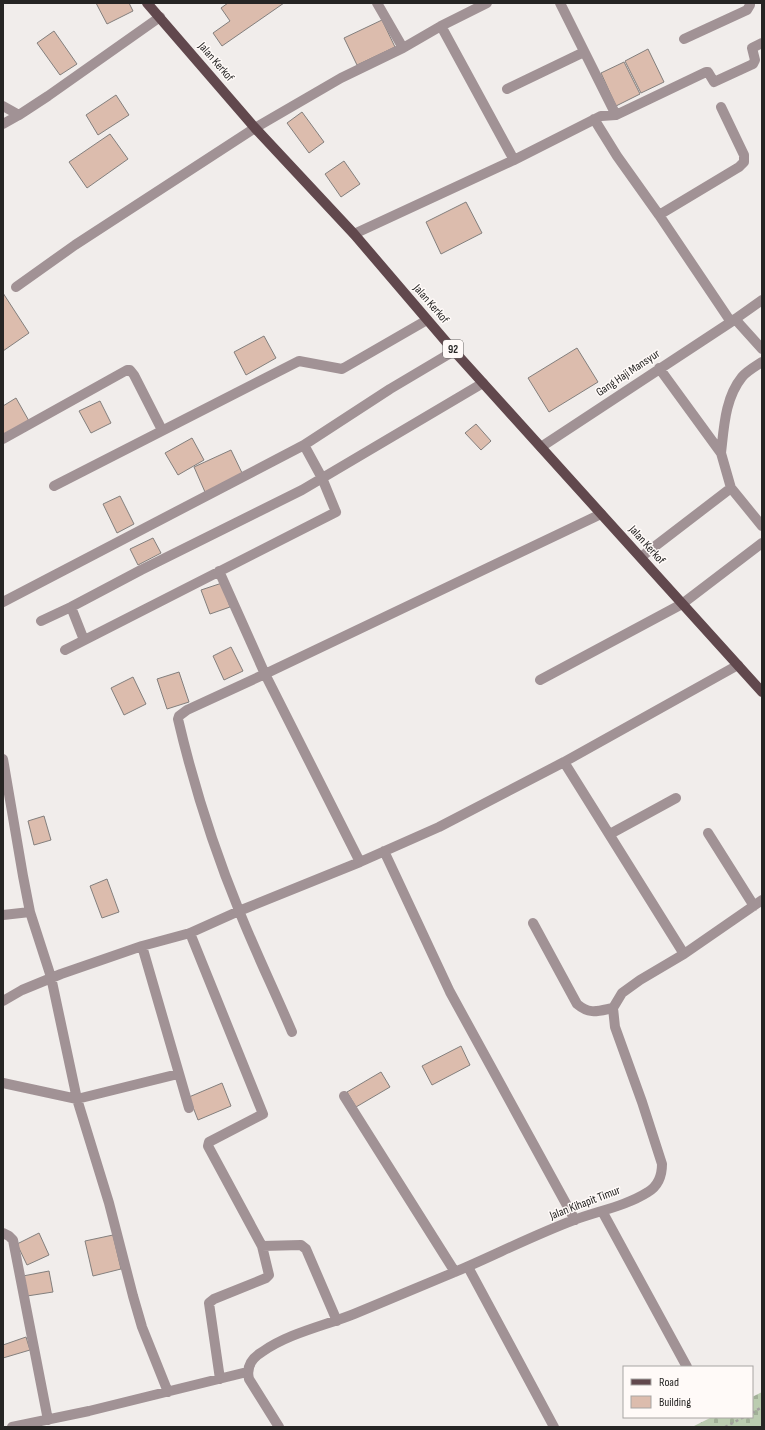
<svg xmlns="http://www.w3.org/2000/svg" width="765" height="1430" font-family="'Sofia Sans Condensed',sans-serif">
  <defs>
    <pattern id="cemetery-stones" width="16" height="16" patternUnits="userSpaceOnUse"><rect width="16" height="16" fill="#bbccb0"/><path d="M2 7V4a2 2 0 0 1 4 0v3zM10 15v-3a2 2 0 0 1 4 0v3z" fill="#a1af97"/></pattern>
  </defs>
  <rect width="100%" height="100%" fill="#f1edeb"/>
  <path fill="url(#cemetery-stones)" d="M762,1392V1427H692L712,1417H752V1397Z"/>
  <path fill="#dcbcad" stroke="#837f7d" d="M96,3H129L133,11L107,24Z
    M228,3H284L222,46L213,33L230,21L221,8Z
    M382,20L395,47L357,65L344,38Z
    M54,31L77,64L60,75L37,43Z
    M648,49L664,82L641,93L625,61Z
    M624,62L640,94L616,106L601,73Z
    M116,95L129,115L98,135L86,115Z
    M302,112L324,142L309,153L287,123Z
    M110,134L128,159L87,188L69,162Z
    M344,161L360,184L341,197L325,174Z
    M466,202L482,233L441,254L426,222Z
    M3,293L29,333L3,351Z
    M264,336L276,358L246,375L234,352Z
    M577,348L598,382L549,412L528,378Z
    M16,398L29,421L3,435V406Z
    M100,401L111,423L91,433L79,411Z
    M476,424L491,441L481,450L465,433Z
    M192,438L204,460L178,475L165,453Z
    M231,450L243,475L205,492L194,467Z
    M120,496L134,524L117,533L103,504Z
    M153,538L161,553L138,565L130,549Z
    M222,583L230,607L210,614L201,590Z
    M231,647L243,671L224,680L213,656Z
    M179,672L189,702L167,709L157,679Z
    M133,677L146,704L124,715L111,688Z
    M44,816L51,840L34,845L28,821Z
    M107,879L119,912L102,918L90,886Z
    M461,1046L470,1065L432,1085L422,1066Z
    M381,1072L390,1087L356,1107L347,1092Z
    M222,1083L231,1106L198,1120L189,1097Z
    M39,1233L49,1255L27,1265L17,1244Z
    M113,1235L121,1269L93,1276L85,1241Z
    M49,1271L53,1292L27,1296L23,1276Z
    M26,1337L30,1350L3,1358V1345Z"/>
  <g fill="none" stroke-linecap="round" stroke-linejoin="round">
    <path stroke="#a3a09f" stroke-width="2.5" stroke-dasharray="3 3" stroke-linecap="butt" d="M752,1413L762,1407
      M725,1427L744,1417"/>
    <path stroke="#a19295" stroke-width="10" d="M16,287L75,245L255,128
      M540,680L682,604"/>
    <path stroke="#a19295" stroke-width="10" d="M377,3L403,48
      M560,3L616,115
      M441,26L514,160
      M684,39L747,10L750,5V3
      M507,89L584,52
      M3,106L19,115L48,96L160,17
      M594,119L617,156L659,215L731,322L762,300
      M3,124L19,115
      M255,128L341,78L403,48L441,26L487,3
      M659,215L739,167L744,162V155L721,107
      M354,234L514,160L601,116L616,115L706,72H708L714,82L753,64L755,60L752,48L762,43
      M735,319L762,349
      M659,368L721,453L731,488L762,526
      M3,439L127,370H130L134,375L162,430
      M541,447L731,322
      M721,453C724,427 725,398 742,377C747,371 756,366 762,362
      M54,486L299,361L342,369L427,320
      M641,557L731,488
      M219,571L265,674L360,862
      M3,602L304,445L390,389L454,351
      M682,604L762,543
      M71,607L84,640
      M41,621L71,607L141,570L302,490L483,383
      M65,650L336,512L322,478L304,445
      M3,759L23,876L30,912
      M564,762L684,954
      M708,833L754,906
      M610,834L676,798
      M384,851L450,992L575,1220
      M3,915L30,912L51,977L77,1099L109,1203L133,1296L142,1327L168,1392
      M533,923L577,1004C590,1015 598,1011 613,1008
      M190,933L263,1114L209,1142L208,1146L262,1246L301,1245L306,1249L337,1321
      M142,946L189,1108
      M3,1001L22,990L61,974L142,946L190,933L239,911L360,862L439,827L564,762L738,665
      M292,1032C275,992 256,953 240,913C215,852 193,783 178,719L179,716L187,710L265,674L601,514
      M3,1083L77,1099L178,1074
      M344,1096L455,1272
      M602,1211L687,1367
      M3,1233L9,1236L13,1240L48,1420
      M468,1267L554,1427
      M220,1379L209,1303L214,1299L266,1278L269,1275L262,1246
      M12,1427L89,1411L247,1372
      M279,1427L249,1379C246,1367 252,1358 262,1352C289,1333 324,1326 354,1314C388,1300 422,1286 455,1272C495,1255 534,1235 574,1220C598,1211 626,1206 648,1192C658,1186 662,1175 662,1164L642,1102L615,1027L613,1008L622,993L640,980L684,954L762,900"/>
    <path stroke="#61484d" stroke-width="10" d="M147,3L255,128L354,234L454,351L762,692"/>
  </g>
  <g text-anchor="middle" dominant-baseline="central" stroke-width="3" stroke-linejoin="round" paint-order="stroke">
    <rect fill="#fffaf8" stroke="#676564" stroke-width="1" x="443" y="340" width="20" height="18" rx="3"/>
    <g font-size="11" font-weight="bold" fill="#262524">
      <text x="453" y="349">92</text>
    </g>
    <g font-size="12" fill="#262524" stroke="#fffaf8">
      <text transform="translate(216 62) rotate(49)">Jalan Kerkof</text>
      <text transform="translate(431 304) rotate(49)">Jalan Kerkof</text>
      <text transform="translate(628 373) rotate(-34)">Gang Haji Mansyur</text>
      <text transform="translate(647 545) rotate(48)">Jalan Kerkof</text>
      <text transform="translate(585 1203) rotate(-21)">Jalan Kihapit Timur</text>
    </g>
  </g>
  <rect width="765" height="1430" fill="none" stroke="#262524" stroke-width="8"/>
  <rect x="623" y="1366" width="130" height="52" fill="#fffaf8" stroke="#a8a5a3"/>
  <rect x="631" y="1379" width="20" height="6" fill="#61484d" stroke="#a8a5a3"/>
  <text x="659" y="1386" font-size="12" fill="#262524">Road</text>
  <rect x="631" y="1396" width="20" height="12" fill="#dcbcad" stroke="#a8a5a3"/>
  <text x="659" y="1406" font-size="12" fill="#262524">Building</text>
</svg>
